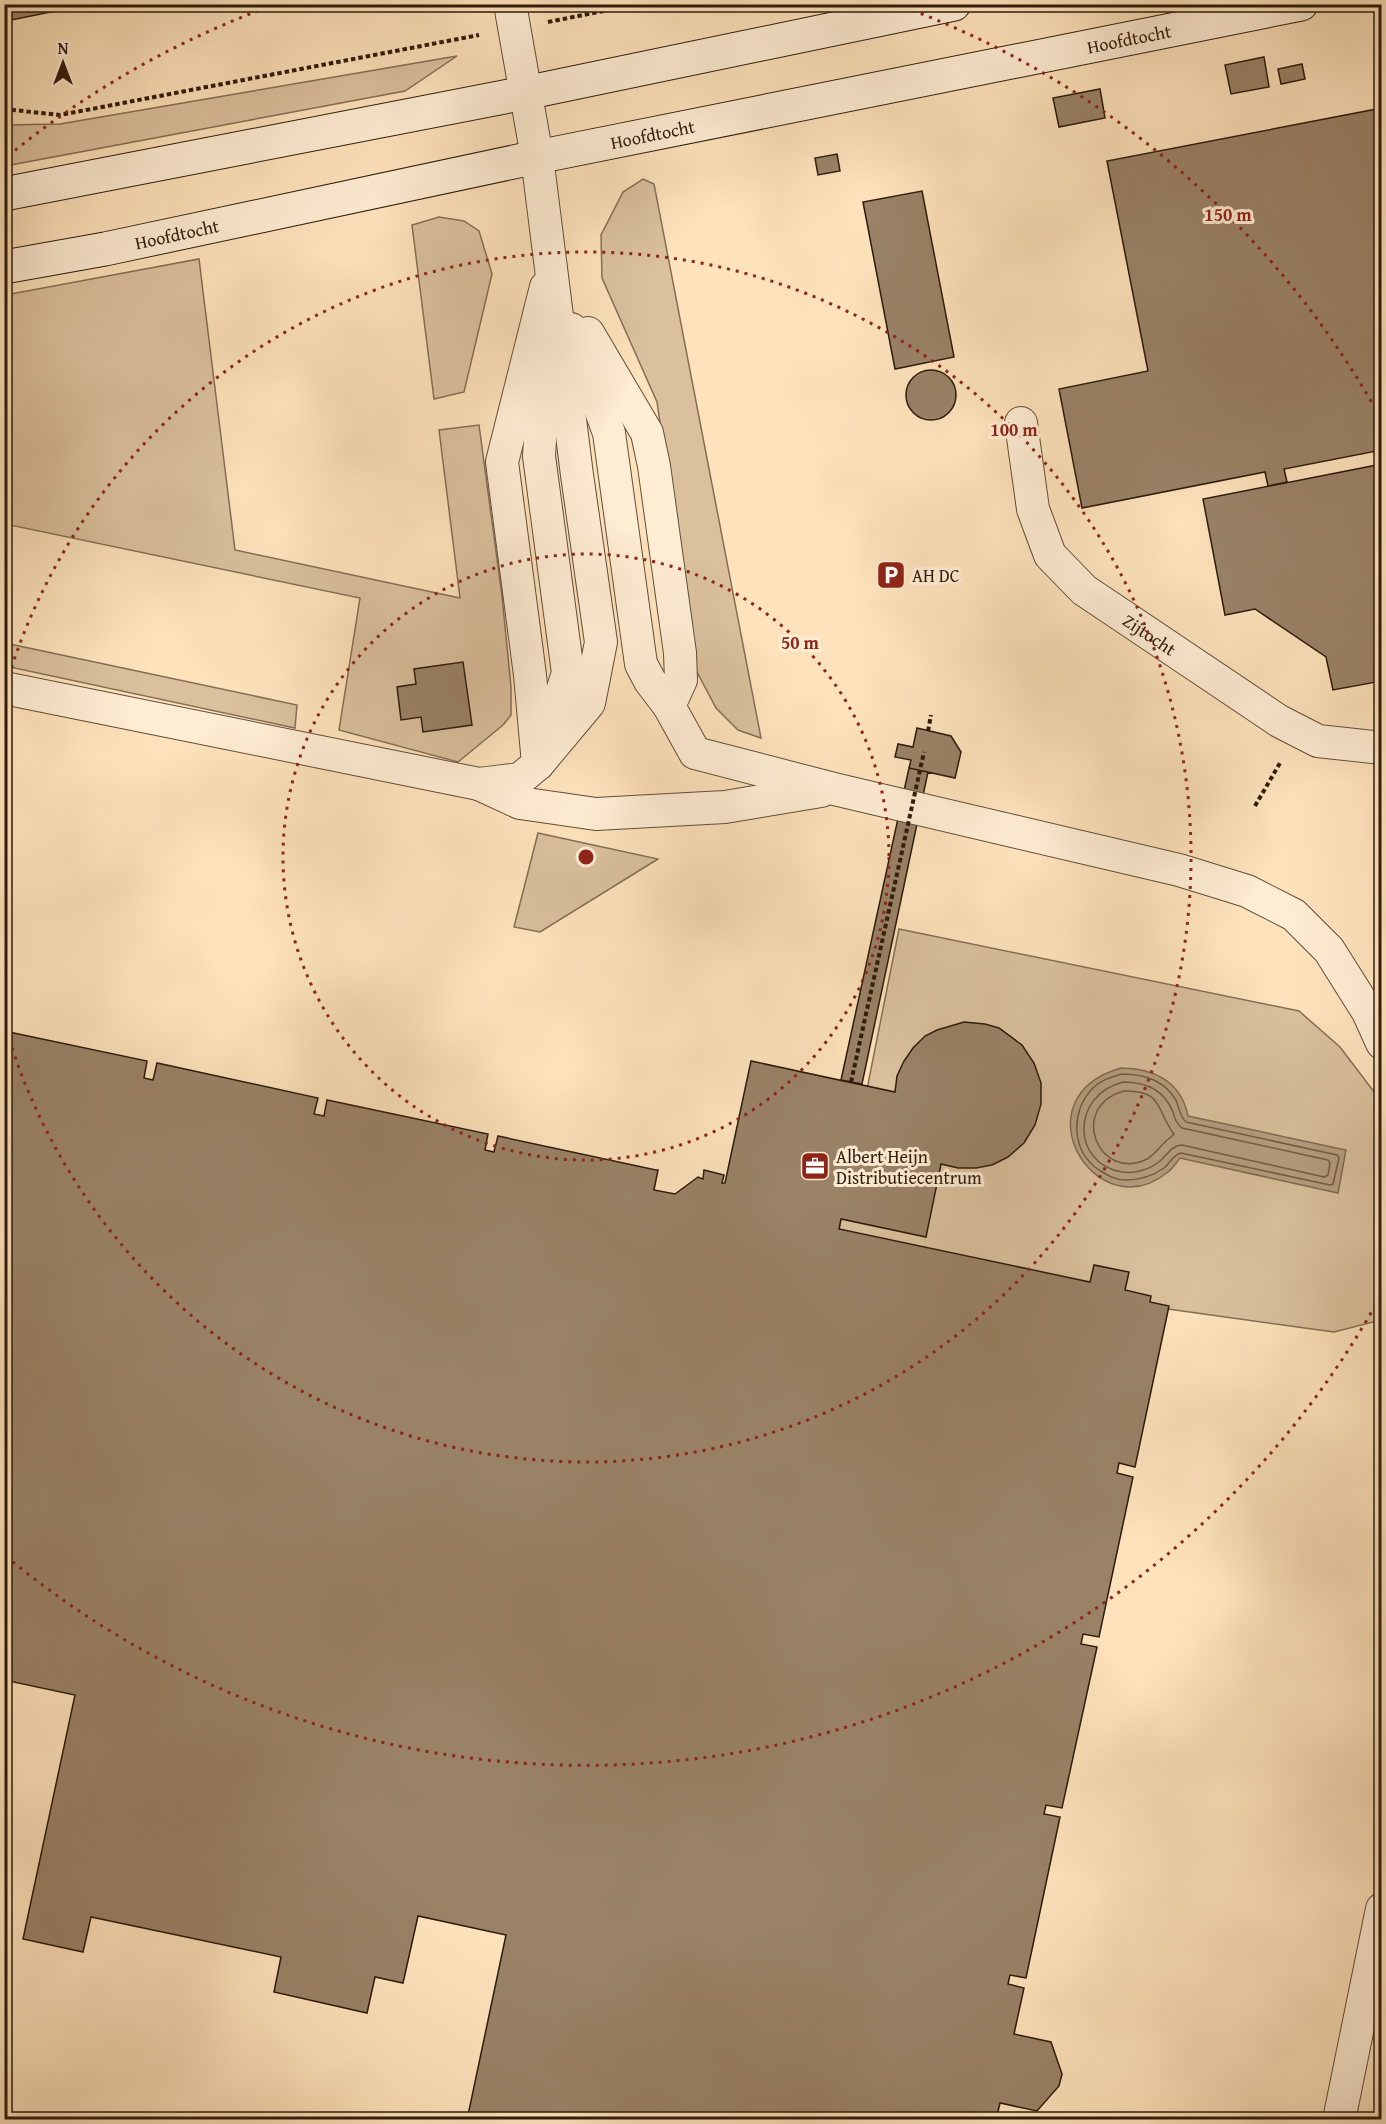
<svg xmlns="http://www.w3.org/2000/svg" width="1386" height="2124" font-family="'Gentium Book Plus',serif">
  <rect width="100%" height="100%" fill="#fde2bb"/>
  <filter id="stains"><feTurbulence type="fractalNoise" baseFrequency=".00333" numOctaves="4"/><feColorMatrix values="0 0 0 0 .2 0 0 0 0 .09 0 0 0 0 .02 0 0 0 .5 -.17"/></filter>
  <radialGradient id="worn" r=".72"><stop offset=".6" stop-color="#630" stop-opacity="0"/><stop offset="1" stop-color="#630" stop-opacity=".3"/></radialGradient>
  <path fill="#dac09d" stroke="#846e54" stroke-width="1.5" d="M457,56L405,91L5,166V125L60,124Z
    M643,179L654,184L761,738L738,730L716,708L696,670L657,402L602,278L601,235L623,192Z
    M439,217L464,221L479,231L492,274L464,392L434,399L412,225Z
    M199,259L235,550L460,598L439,430L479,425L502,596L511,687V715L503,725L458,762L339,730L360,598L5,524V295Z
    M5,643L297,705L295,728L5,666Z
    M538,833L658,859L540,932L514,927Z
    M899,929L1299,1011L1340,1047L1381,1101V1320L1334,1332L1168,1309L839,1229Z"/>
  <path fill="#b79e7f" stroke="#806a51" stroke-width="1.5" d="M1121,1068C1153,1068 1181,1081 1188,1116L1346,1150L1338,1193L1180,1158C1176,1163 1173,1168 1168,1172C1096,1231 1016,1098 1121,1068Z"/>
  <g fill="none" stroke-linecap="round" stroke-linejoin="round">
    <path stroke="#725c45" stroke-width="1.5" d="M1122,1074C1144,1074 1164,1080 1176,1100C1179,1108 1180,1117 1186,1122L1337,1155L1339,1158L1333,1184L1330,1185L1181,1153C1173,1155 1171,1162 1164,1168C1153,1176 1139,1180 1125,1180C1115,1180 1107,1175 1099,1170C1071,1151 1070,1111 1093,1088C1101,1080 1111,1077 1122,1074Z
      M1123,1082C1145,1082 1164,1089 1173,1112C1175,1119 1176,1123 1182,1128L1328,1160L1330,1163L1328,1175L1324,1177L1182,1145C1171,1146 1168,1154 1160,1161C1151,1169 1135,1174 1122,1172C1072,1164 1070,1096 1123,1082Z
      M1124,1091C1164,1090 1156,1111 1174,1134C1171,1138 1167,1139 1164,1143C1158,1149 1154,1155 1147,1159C1099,1183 1067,1107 1124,1091Z"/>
  </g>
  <path fill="#9a8267" stroke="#2e1b0b" stroke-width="1.5" d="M4,4H50L51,12L6,21Z
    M50,4H92L51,12Z
    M1264,57L1269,87L1231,94L1225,65Z
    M1302,64L1305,79L1281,84L1278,69Z
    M1100,89L1105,118L1059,127L1053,98Z
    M1382,108V450L1284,469L1287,482L1268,486L1265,472L1082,508L1059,389L1148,371L1107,161Z
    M837,154L840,171L818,175L815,158Z
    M922,191L954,357L895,369L863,202Z
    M906 395a25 25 0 1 1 50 0a25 25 0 1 1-50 0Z
    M1382,464V681L1333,690L1326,657L1255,609L1225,615L1203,499Z
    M463,662L472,725L423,732L421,717L401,720L397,687L416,684L414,669Z
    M917,728L951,736L961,752L955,778L909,768L911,760L895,757L898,744L913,747Z
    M909,768L928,772L862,1084L841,1080Z
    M964,1022L985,1024L999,1028L1022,1045L1034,1063L1041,1083V1104L1035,1125L1024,1143L1008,1157L992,1165L976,1168H958L941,1164L926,1237L841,1219L839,1229L1090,1282L1094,1265L1129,1272L1125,1290L1151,1296L1150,1302L1169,1306L1135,1467L1119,1463L1117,1473L1133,1477L1099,1637L1083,1634L1081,1644L1097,1647L1062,1808L1046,1805L1044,1814L1060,1817L1026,1978L1010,1975L1008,1984L1024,1988L1014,2034L1051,2042L1062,2074L1059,2086L1037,2111L1000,2103L996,2120H467L506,1935L418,1916L403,1983L375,1977L367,2013L274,1992L281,1957L91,1917L83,1952L23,1939L75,1695L4,1680V1031L147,1061L144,1078L153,1080L157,1063L318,1098L314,1114L324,1116L327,1100L488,1134L485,1150L494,1152L498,1136L656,1170H658L654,1190L675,1194L698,1177L703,1179L704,1170L724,1175L722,1183H725L751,1061L895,1092L897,1076L904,1061L913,1048L925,1036L937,1030Z"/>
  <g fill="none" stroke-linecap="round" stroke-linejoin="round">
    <g stroke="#624d37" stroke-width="34">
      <g id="minor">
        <path d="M571,329L609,433L641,664L650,681L669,706L695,753L834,789L1179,870L1247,891L1294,915L1329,950L1368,1012L1382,1043"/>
        <path d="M588,333L647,433L654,466L680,653L681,680L669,706"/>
        <path id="s1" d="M1021,423L1033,509L1050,555L1084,590L1279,721L1318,741L1382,748"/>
        <path d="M4,688L479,784L520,779L538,764L589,703L601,642L577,475L537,157L510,4"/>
        <path d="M544,746L568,673L539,456L546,346"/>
        <path d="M538,764L530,675L502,462L546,287"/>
        <path d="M479,784L520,803L596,814L725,807L821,791"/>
        <path d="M1339,2120L1382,1909"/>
      </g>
    </g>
    <g stroke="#2e1b0b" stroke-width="35">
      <g id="secondary">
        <path d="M4,194L525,93L954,4"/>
        <path id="s2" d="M4,267L105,249L537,157L1301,4"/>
      </g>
    </g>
    <path stroke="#2e1b0b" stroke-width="4" stroke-dasharray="4.5 3" stroke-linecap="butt" d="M548,22L639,4
      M4,109L60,115L479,35
      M928,731L931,715
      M1255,806L1280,763"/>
    <use href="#minor" stroke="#feecd3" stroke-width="32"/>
    <use href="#secondary" stroke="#feecd3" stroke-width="33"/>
    <path stroke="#2e1b0b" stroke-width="4" stroke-dasharray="4.5 3" stroke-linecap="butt" d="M851,1082L924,752"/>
  </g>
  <g fill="none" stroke="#8f2418" stroke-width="3" stroke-dasharray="3 6">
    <circle cx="586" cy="857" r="303"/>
    <path d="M6 685A605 605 0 1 1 6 1029"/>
    <path d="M1380 1297A908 908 0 0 1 8 1558M8 156A908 908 0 0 1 268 7M904 7A908 908 0 0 1 1380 417"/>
  </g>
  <defs>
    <g id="parking-square" transform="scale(1.5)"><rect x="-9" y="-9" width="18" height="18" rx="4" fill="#8f2418" stroke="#feecd3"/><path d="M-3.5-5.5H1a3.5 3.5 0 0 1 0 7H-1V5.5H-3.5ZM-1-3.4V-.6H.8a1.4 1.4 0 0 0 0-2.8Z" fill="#fff"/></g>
    <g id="office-square" transform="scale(1.5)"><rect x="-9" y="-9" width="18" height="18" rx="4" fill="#8f2418" stroke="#feecd3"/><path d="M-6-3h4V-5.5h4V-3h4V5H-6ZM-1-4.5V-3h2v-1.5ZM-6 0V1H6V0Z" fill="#fff"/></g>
  </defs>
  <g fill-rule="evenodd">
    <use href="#parking-square" x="891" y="575"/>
    <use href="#office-square" x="815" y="1166"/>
  </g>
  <g text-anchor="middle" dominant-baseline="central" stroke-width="6" stroke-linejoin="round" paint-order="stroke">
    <g font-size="18" fill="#2e1b0b" stroke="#feecd3">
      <text stroke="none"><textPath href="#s2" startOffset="1148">Hoofdtocht</textPath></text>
      <text stroke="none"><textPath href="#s2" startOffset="662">Hoofdtocht</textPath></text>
      <text stroke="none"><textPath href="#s2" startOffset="176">Hoofdtocht</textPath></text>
      <text stroke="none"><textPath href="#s1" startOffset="264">Zijtocht</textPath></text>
    </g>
    <g font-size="18" fill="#2e1b0b" stroke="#feecd3" text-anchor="start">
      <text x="912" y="575">AH DC</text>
      <text x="836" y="1156">Albert Heijn<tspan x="836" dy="21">Distributiecentrum</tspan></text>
    </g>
  </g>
  <circle cx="586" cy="857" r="9" fill="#8f2418" stroke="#feecd3" stroke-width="3"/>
  <g font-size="18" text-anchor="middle" font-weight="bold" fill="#8f2418" stroke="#feecd3" stroke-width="6" stroke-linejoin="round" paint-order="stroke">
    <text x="1228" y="221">150 m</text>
    <text x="1014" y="436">100 m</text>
    <text x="800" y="649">50 m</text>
  </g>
  <rect width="1386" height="2124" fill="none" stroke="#fde2bb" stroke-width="24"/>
  <rect x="6" y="6" width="1374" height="2112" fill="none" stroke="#2e1b0b" stroke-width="3"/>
  <rect x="12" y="12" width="1362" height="2100" fill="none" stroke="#2e1b0b" stroke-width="1.5"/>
  <g transform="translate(63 63)" stroke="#feecd3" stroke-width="4.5" paint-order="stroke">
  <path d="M0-4.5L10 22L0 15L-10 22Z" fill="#2e1b0b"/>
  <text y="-9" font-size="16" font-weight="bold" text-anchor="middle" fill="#2e1b0b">N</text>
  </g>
  <rect width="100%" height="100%" filter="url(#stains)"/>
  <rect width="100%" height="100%" fill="url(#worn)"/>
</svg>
